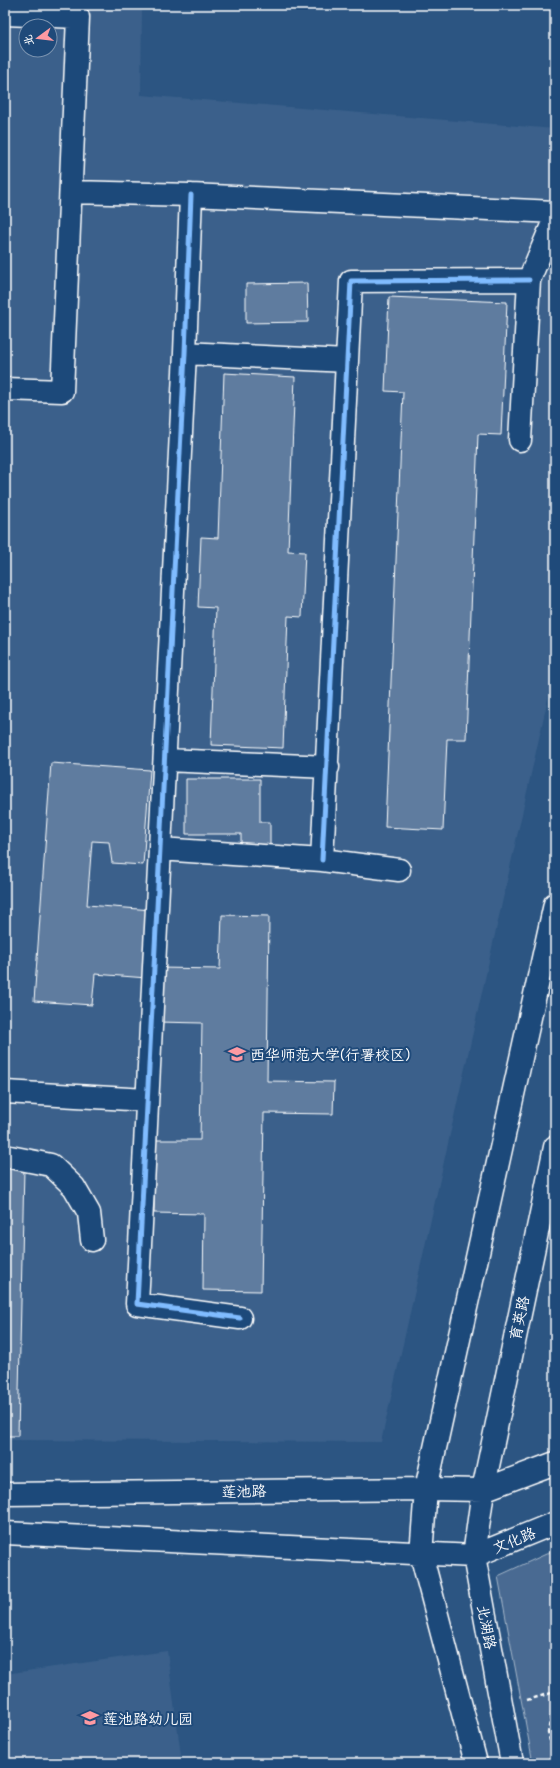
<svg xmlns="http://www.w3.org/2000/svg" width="560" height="1768" font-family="'Patrick Hand','LXGW WenKai TC',sans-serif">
  <rect width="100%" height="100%" fill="#2c5582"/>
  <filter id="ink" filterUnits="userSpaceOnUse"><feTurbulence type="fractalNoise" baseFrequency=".025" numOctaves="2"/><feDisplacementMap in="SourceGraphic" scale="8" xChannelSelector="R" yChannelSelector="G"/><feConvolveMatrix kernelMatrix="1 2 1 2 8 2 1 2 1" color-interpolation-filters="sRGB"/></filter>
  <g filter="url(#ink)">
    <path fill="#3b618b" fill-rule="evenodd" d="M5,5H142L141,95L555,129V667L381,1442L5,1440ZM26,26H50V50H26Z
      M167,1651L182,1763H5V1674Z"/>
    <path fill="#486b92" stroke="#a4b5c8" d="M555,1550V1763H533L498,1576Z"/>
    <path fill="#5e7c9f" stroke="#fff" d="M307,283L308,322L246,323V284Z
      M389,297L507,302L501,435L478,434L466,739H447L443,830L385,827L403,392L385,391Z
      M224,373L295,377L288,551L305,552L302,617L288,616L283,748L211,745L216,608L198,607L201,537L218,538Z
      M51,763L150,770L143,865L112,863L109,842L92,841L87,905L152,910L147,978L95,974L92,1005L34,1001Z
      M186,779H260V822H270V848L241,847V834H186Z
      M222,915L269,916L267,1081L334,1082L333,1114L264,1113L261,1291L203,1290L204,1214L154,1213L155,1140H200L202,1023L158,1022L159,968L220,969Z
      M5,1168L24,1169L18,1436H5Z"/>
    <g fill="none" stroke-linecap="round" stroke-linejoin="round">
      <g stroke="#fff" stroke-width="25">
        <path id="street" d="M5,14L78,17L62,391L5,389
          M71,192L191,195L555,212
          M191,195L185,353L137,1304L240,1318
          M185,353L347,361
          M520,440L529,280L555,218
          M165,760L328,767
          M160,849L322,860L399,870
          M322,860L351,281L529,280
          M5,1092L147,1100
          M5,1156L51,1165L74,1187L89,1213L92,1240"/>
      </g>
      <g stroke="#fff" stroke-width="25">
        <path id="secondary" d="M5,1494L426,1489L483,1490L555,1463
          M5,1533L474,1556L555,1523
          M476,1763L421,1554L426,1489L555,904
          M512,1763L474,1556L483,1490L555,1147"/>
      </g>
      <path stroke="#fff" stroke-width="2.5" stroke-dasharray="4 3" stroke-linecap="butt" d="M555,1696L548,1732L555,1762
        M527,1700L555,1692"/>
      <use href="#street" stroke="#1f4a7a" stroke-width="22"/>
      <use href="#secondary" stroke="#1f4a7a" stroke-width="22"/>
      <g stroke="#1f4a7a" stroke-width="8">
        <path id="cycleway" d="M191,195L185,353L137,1304L240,1318
          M322,860L351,281L529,280"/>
      </g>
      <use href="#cycleway" stroke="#80bcff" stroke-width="5"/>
    </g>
  </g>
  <defs>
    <g id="university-bare" transform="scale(1.38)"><path d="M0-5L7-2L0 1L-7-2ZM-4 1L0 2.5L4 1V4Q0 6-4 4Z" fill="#ff9aa2" stroke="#1f4a7a" stroke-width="2.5" paint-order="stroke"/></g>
    <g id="school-bare" transform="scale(1.38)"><path d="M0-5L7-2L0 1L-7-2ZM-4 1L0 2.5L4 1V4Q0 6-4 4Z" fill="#ff9aa2" stroke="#1f4a7a" stroke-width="2.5" paint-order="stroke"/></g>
  </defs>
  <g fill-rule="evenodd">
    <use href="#university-bare" x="237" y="1054"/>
    <use href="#school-bare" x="90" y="1718"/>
  </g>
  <g text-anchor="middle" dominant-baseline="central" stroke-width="4" stroke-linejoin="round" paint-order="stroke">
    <g font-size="15" fill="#fff" stroke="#1f4a7a" text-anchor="start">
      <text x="250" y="1054">西华师范大学(行署校区)</text>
      <text x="103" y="1718">莲池路幼儿园</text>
    </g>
    <g font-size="15" fill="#fff" stroke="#1f4a7a">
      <text transform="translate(519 1318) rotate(-78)">育英路</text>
      <text transform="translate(244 1491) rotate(-1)">莲池路</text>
      <text transform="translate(514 1540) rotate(-22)">文化路</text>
      <text transform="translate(487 1627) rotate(79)">北湖路</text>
    </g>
  </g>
  <rect width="560" height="1768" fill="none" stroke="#1f4a7a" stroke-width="20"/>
  <rect x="10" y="10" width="540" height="1748" fill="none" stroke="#fff" stroke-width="1.5" filter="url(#ink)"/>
  <g transform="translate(38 38) rotate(255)"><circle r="19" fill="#1f4a7a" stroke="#7992af"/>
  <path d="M0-3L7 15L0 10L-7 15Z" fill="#ff9aa2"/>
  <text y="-6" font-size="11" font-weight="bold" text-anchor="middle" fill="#ffffff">北</text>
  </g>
</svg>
